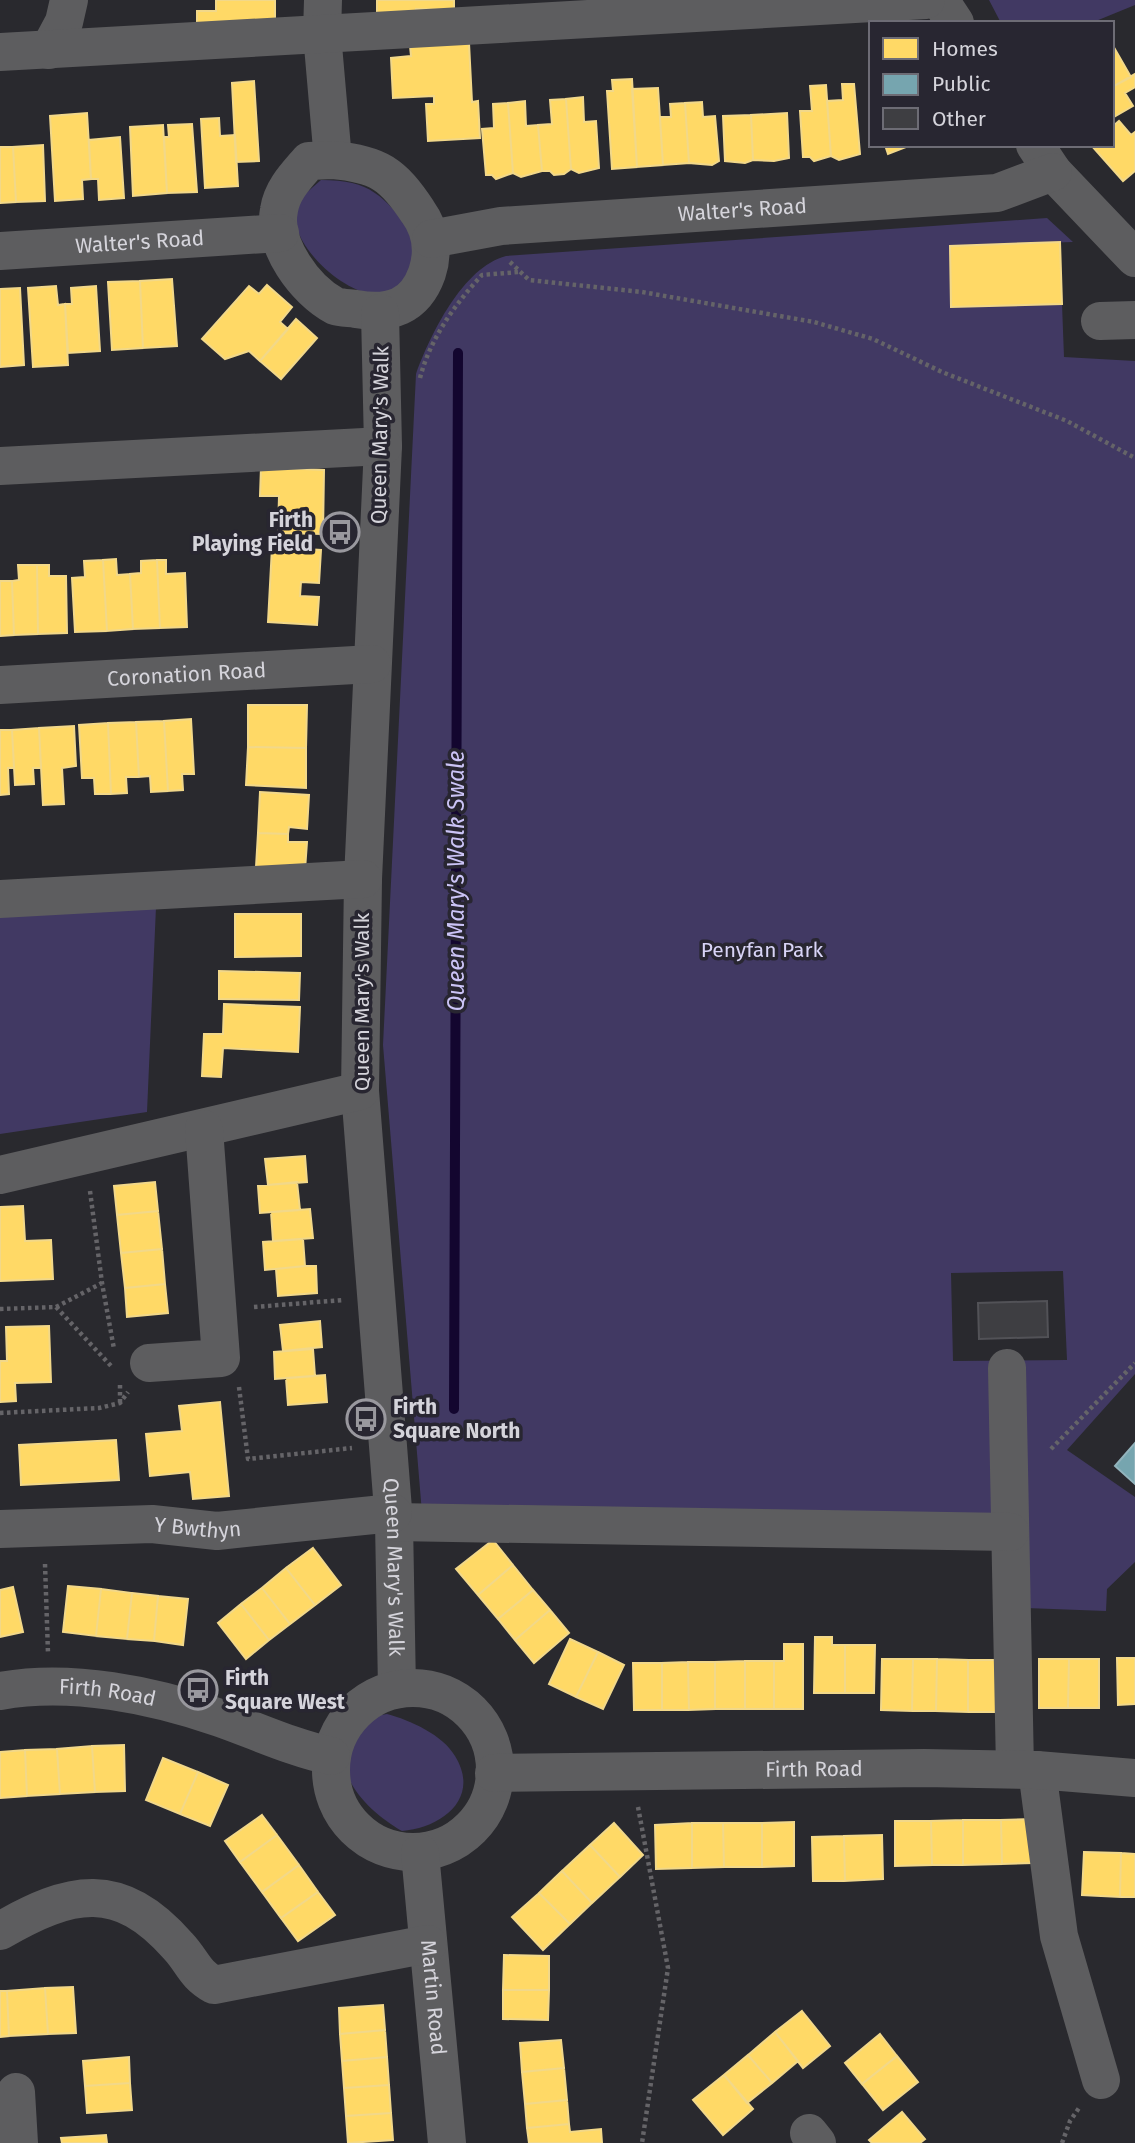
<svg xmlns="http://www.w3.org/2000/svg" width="1135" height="2143" font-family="'Fira Sans',sans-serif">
  <rect width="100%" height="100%" fill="#29292e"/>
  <path fill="#413963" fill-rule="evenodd" d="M989,0H1135V5L1091,23H1001Z
    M321,180C371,180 383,196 413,233L411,286C400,289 385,296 373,294C344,291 305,256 297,228C295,220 297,209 297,201Z
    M1047,218L1073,242L950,246L951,306L1062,304L1064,357L1135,361V1374L1067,1450L1135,1497V1562L1107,1589L1106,1611L1026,1608V1521L422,1513L383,1045L416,374C430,335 463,267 506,256ZM1063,1271L1067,1360L953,1361L951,1273Z
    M0,907H156L147,1112L0,1134Z
    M387,1714C410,1720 443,1735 455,1756C481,1798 442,1828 402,1831C372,1814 327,1774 352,1737C361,1723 371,1716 387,1714Z"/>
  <path fill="#ffd966" stroke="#f2d889" stroke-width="2" d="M216,0H275V28L197,30V11H216Z
    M377,0H454V10L416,9V20L377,21Z
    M469,43L472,102L478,101L480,138L428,141L426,104H434V96L393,98L391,58L411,56L410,46Z
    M1112,44L1131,77L1112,87Z
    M1135,74V87L1125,93L1133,106L1112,118V87Z
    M632,79L637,167L612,169L607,91H613L612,80Z
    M254,81L259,161L236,162L232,83Z
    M842,84H854L860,154L839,160L831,156L827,101L843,100Z
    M826,85L831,156L814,161L810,157H803L800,111H812L810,86Z
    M658,88L663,165L637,167L632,89Z
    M583,97L584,122L596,121L599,168L579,173L571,169L566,99Z
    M566,99L571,169L564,174L554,175L550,171H542L538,125L552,124L550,100Z
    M525,101L526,126L538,125L542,171L521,177L513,173L508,103Z
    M702,102L703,117L715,116L719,161L712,165L689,163L685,103Z
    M508,103L513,173L496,179L492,175H486L482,129L494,128L493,104Z
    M685,103L689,163L663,165L660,117H671L670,104Z
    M87,113L91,179L82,180L83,199L55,201L50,116Z
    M787,113L789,158L774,161L753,160L751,115Z
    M751,115L753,160L745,163L725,161L723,116Z
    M219,118L220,136L235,135L238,186L205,188L201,119Z
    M1119,121L1131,135L1135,132V171L1123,181L1091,145H1112V127Z
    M192,124L197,192L167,193L164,137H169L168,125Z
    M163,125L167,193L133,196L130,127Z
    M120,137L124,198L99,200L98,179H91L89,140Z
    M43,145L45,201L16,202L13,147Z
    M885,145H911L888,154Z
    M0,147H13L16,202L0,203Z
    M1060,242L1062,304L951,307L950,246Z
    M172,279L177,346L143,348L140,281Z
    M140,281L143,348L112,350L108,282Z
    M267,285L292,307L280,322L288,329L260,361L249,351L225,359L202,339L249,286L259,294Z
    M56,286L58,305L65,304L68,365L33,367L28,288Z
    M96,286L100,351L68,353L65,304H72L71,288Z
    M20,288L24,365L0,367V289Z
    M296,319L317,338L281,379L260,361Z
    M261,467L324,470L323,534L278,533L279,496H260Z
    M272,547L321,550L319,583L301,582L300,596L319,597L317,625L268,622Z
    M116,559L117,575L130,574L133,629L107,631L103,560Z
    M103,560L107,631L75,632L72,578L85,577L84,561Z
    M157,560H166V574L185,573L187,627L160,628Z
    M157,560L160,628L133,629L130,574L141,573V561Z
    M18,565H37L38,634L14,635L12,581L19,580Z
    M37,565H49V576H66L67,633L38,634Z
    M0,581H12L14,635L0,636Z
    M248,705H307L306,748L248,747Z
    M191,719L194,774H182L183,790L168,791L164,721Z
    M164,721L168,791L151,792L150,776L139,777L136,722Z
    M136,722L139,777H126L127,793L111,794L108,723Z
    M108,723L111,794H95L94,778H82L79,725Z
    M74,726L76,766L62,768L64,804L43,805L39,728Z
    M39,728L41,768H33L34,784L15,785L12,730Z
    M0,730H12L14,768H8L9,794L0,795Z
    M248,747L306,748V788L246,785Z
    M260,792L309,795L307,829L289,827L288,834L258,833Z
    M258,833L288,834V842H307L305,870L256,867Z
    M235,914H301V956L235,957Z
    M219,971L300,973L299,1000L219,999Z
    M224,1004L300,1007L298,1052L223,1048L221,1077L202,1076L204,1034H223Z
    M305,1156L307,1182L268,1185L265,1159Z
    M155,1182L158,1211L117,1215L114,1186Z
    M297,1182L300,1210L260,1213L258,1186Z
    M23,1206L25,1241L51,1240L53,1279L0,1281V1207Z
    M310,1209L313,1238L273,1241L271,1212Z
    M158,1211L162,1249L121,1253L117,1215Z
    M303,1239L305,1266L265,1270L263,1242Z
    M162,1249L165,1284L125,1288L121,1253Z
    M305,1266H316L317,1293L278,1296L276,1269Z
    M165,1284L168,1313L127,1317L125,1288Z
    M320,1321L322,1347L283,1351L280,1325Z
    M49,1326L51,1382L15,1383L16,1401L0,1402V1361H7L6,1327Z
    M313,1349L315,1376L275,1379L274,1352Z
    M325,1375L327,1402L288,1405L286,1378Z
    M220,1402L229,1496L193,1499L190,1472L150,1476L146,1434L182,1431L179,1406Z
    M116,1440L119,1480L21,1485L19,1445Z
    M493,1540L513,1565L478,1595L456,1569Z
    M313,1548L341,1585L315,1605L286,1568Z
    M513,1565L533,1590L498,1619L478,1595Z
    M286,1568L315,1605L290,1624L262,1588Z
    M68,1586L101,1589L96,1636L63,1632Z
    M13,1587L23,1632L0,1637V1590Z
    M262,1588L290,1624L269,1640L241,1604Z
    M101,1589L132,1593L127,1639L96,1636Z
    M533,1590L550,1610L515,1640L498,1619Z
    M132,1593L158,1596L154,1641L127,1639Z
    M158,1596L188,1599L183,1645L154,1641Z
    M241,1604L269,1640L246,1659L218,1623Z
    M550,1610L569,1633L534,1663L515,1640Z
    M815,1637H832V1645H845V1693H814Z
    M570,1639L598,1652L576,1697L549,1684Z
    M784,1644H803V1709H774V1661H784Z
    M845,1645H875L874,1693H845Z
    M598,1652L624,1665L603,1709L576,1697Z
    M1117,1658H1135V1704L1118,1705Z
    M882,1659H913L912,1711L881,1710Z
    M913,1659H937L936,1711H912Z
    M937,1659L968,1660V1712L936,1711Z
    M1039,1659H1069L1068,1708H1039Z
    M1069,1659H1099V1708H1068Z
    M968,1660H998V1712H968Z
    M745,1661V1709H715V1662Z
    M745,1661H774V1709H745Z
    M688,1662L689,1710H662V1663Z
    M688,1662H715V1709L689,1710Z
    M633,1663H662V1710H634Z
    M124,1745L125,1791L95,1792L92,1746Z
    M92,1746L95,1792L60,1794L57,1749Z
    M57,1749L60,1794L27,1796L25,1750Z
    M25,1750L27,1796L0,1798V1752Z
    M163,1758L198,1772L180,1814L146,1800Z
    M198,1772L228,1785L210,1826L180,1814Z
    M262,1815L277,1835L240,1862L225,1841Z
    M1033,1819V1863L1002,1864L1001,1820Z
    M963,1820H1001L1002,1864L963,1865Z
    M963,1820V1865H932L931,1821Z
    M895,1821H931L932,1865L895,1866Z
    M794,1822V1866L762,1867V1823Z
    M614,1823L643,1855L620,1877L590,1845Z
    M692,1823H723L724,1867L692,1868Z
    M692,1823V1868L656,1869L655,1825Z
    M723,1823H762V1867H724Z
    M277,1835L299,1865L262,1892L240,1862Z
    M882,1835L883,1879L845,1881L844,1836Z
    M844,1836L845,1881H813L812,1837Z
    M590,1845L620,1877L592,1903L562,1871Z
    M1084,1852L1121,1853L1120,1897L1082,1895Z
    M1121,1853L1135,1854V1897H1120Z
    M299,1865L318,1892L281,1918L262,1892Z
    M562,1871L592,1903L570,1924L539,1893Z
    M318,1892L335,1915L298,1941L281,1918Z
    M539,1893L570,1924L543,1950L512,1917Z
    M504,1955L549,1956V1990H503Z
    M73,1987L76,2033L48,2034L45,1988Z
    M45,1988L48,2034L9,2036L7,1991Z
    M503,1990H549L548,2020L503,2019Z
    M0,1991H7L9,2036L0,2037Z
    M383,2005L385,2030L340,2034L339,2008Z
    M802,2011L830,2046L803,2068L775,2032Z
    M385,2030L387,2057L342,2061L340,2034Z
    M775,2032L798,2061L772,2083L748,2055Z
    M880,2034L897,2056L862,2084L845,2063Z
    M561,2040L564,2068L522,2072L520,2043Z
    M748,2055L772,2083L747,2103L724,2075Z
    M897,2056L918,2082L883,2110L862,2084Z
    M129,2057L130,2083L85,2086L83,2061Z
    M387,2057L389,2085L344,2088L342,2061Z
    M564,2068L567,2100L525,2104L522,2072Z
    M724,2075L753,2109L723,2135L693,2100Z
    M130,2083L132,2110L87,2113L85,2086Z
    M389,2085L391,2113L346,2116L344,2088Z
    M567,2100L569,2124L527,2128L525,2104Z
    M902,2112L925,2139L920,2143H872L869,2140Z
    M391,2113L393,2140L348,2143L346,2116Z
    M569,2124L570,2132L601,2129L602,2143H529L527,2128Z
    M106,2135L107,2143H62L61,2138Z"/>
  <path fill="#76a5af" stroke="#92b3bc" stroke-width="2" d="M1135,1443V1484L1115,1466Z"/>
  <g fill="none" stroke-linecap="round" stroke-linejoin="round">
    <path stroke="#13062f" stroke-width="10" d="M454,1409L458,353"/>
  </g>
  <path fill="#3e3e42" stroke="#525257" stroke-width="2" d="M1047,1301L1048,1337L979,1339L978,1303Z"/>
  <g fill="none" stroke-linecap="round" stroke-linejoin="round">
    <path stroke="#656468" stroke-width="4.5" stroke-dasharray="3.5 3.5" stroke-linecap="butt" d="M510,262L529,280L642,292L814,322L873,339L942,372L1067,421L1135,458
      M420,378C430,339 455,304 482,275L519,272
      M90,1191L102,1283L114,1349
      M56,1307L102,1283
      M254,1307L343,1300
      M0,1309L56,1307L112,1367
      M120,1385V1403
      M239,1387L248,1459L352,1448
      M0,1413L99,1408L120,1403L128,1392
      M1051,1449L1135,1363
      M45,1564L48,1653
      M638,1807L668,1968L642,2143
      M1062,2143L1070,2121L1079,2108"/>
    <g stroke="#5d5d5f" stroke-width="38">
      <path d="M323,0L322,34L333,160"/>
      <path d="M940,0L955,23"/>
      <path d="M49,50L64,22L69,0"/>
      <path d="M0,52L926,0"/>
      <path d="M1035,145L1053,172L1135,258"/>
      <path d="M333,160C378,164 393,174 418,212C431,230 434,252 427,273C415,307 390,315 356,309C350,308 341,308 335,306C305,290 272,245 279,210C282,190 296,176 309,161Z"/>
      <path id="s1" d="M431,239L501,226L997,193L1053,172"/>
      <path id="s2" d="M0,251L280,233"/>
      <path id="s3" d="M380,313L383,446L363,879L360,1091L394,1522L397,1689"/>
      <path d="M1100,321L1135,320"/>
      <path d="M0,466L383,446"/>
      <path id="s4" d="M0,685L372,664"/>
      <path d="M0,899L363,879"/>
      <path d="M0,1175L360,1091"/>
      <path d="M149,1363L221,1358L204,1129"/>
      <path d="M1007,1368L1015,1769"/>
      <path d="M394,1522L1010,1532"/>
      <path id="s5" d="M0,1529L152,1524L217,1531L393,1513"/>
      <circle cx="413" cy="1770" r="82"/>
      <path id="s6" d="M0,1691C71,1678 153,1695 220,1718C257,1731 293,1748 331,1756"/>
      <path d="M1037,1770L1059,1936L1101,2080"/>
      <path id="s7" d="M494,1773L924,1768L1037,1770L1135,1778"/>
      <path id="s8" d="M420,1853L447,2143"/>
      <path d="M0,1931C71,1890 119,1879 178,1946C193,1962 194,1974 214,1985L428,1944"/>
      <path d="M16,2092L19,2143"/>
      <path d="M809,2133L817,2143"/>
    </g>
  </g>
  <defs>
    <g id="bus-ring" transform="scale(2.0125)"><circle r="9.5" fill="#282631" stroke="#99989e" stroke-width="1.5"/><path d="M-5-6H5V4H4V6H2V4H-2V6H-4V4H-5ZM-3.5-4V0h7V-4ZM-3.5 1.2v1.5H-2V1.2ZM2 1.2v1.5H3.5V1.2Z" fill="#99989e"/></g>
  </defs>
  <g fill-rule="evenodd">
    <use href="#bus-ring" x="340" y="532"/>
    <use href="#bus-ring" x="366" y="1419"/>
    <use href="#bus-ring" x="198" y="1690"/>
  </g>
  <g text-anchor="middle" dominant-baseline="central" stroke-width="7" stroke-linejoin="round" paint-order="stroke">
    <g font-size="21" fill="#d5d4db" stroke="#282631">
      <text stroke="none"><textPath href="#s1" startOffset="313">Walter's Road</textPath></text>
      <text stroke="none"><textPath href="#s2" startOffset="140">Walter's Road</textPath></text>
      <text transform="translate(380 435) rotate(-89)">Queen Mary's Walk</text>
      <text stroke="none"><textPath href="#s4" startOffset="187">Coronation Road</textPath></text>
      <text transform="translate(362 1002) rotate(-90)">Queen Mary's Walk</text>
      <text stroke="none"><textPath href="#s5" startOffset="198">Y Bwthyn</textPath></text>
      <text stroke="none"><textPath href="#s3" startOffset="1256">Queen Mary's Walk</textPath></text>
      <text stroke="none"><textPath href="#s6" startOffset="108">Firth Road</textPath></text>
      <text stroke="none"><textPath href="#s7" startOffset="320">Firth Road</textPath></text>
      <text stroke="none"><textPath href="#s8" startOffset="145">Martin Road</textPath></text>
    </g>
    <g font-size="21" font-weight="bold" fill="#d5d4db" stroke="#282631" text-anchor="start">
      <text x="313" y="520" text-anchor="end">Firth<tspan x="313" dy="24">Playing Field</tspan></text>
      <text x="393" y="1407">Firth<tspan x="393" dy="24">Square North</tspan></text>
      <text x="225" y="1678">Firth<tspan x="225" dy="24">Square West</tspan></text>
    </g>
    <g font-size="21" fill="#d8d4f6" stroke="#282631">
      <text x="762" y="950">Penyfan Park</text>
    </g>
    <g font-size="23" font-style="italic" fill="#cbc4f6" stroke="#282631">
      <text transform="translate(456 881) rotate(-90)">Queen Mary's Walk Swale</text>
    </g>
  </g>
  <rect x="869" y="21" width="245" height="126" fill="#282631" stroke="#6d6c75" stroke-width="2"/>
  <rect x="883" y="38" width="35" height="21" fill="#ffd966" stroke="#6d6c75" stroke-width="2"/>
  <text x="932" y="56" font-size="21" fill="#d5d4db">Homes</text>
  <rect x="883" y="74" width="35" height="21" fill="#76a5af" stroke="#6d6c75" stroke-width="2"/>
  <text x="932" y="91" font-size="21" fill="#d5d4db">Public</text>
  <rect x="883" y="108" width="35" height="21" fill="#3e3e42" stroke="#6d6c75" stroke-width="2"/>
  <text x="932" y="126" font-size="21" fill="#d5d4db">Other</text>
</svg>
